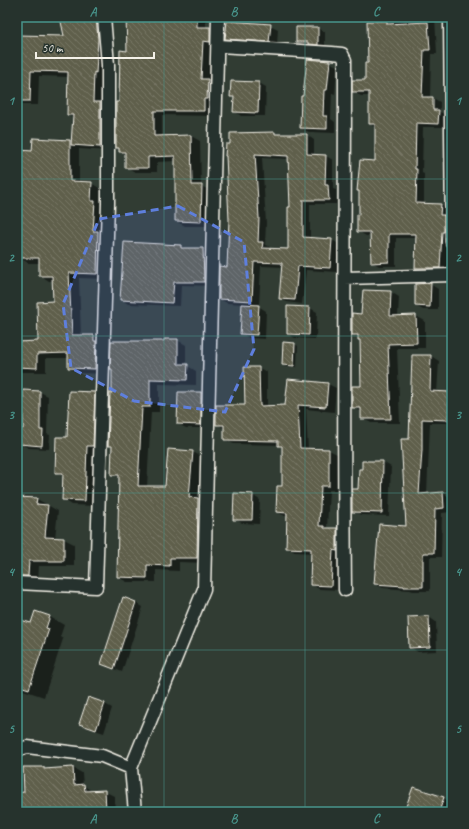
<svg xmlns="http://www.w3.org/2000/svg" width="469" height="829" font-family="Caveat,sans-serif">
  <defs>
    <pattern id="building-back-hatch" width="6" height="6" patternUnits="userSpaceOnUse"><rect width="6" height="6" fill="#5f5f4b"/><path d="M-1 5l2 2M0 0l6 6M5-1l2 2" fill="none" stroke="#777665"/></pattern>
  </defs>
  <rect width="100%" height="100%" fill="#313c33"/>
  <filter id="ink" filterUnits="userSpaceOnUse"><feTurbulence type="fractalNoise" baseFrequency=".025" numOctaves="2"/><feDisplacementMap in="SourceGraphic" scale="8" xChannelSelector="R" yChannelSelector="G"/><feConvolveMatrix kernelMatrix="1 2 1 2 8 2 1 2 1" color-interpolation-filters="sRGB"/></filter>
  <g filter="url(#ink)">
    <path fill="#0007" fill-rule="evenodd" d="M61,17H80V19L96,17L105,22L102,104L109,108V151L79,149V183H91L101,189L100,205L104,207L106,279L79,278L81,336H93L103,342L105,374L79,373L69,368V358H46V372H22L17,369V343L39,342L54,302L53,281H49L40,275V263H28L19,257L33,152L70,141L72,142L73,118L68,115L69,77L39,76L38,105H24L17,101V36L65,37Z
      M127,17H206V28H210L219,33L212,46L210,82L217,85L213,116L162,115V136H191L200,141L201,186L211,191L210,226H185L176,221V161L157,162V172H135L126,167V155L120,151V149L116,147L120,103L128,52Z
      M368,17H435L437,54H431L430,98H433L440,102V112L446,115V127H423L422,173L424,174V204H441L448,209L449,236L447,272H423L416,268L417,238H396V266H379L372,262L371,236H366L358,231L360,191L376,162V128L370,124V96H361L353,92L366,81L369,64Z
      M270,25L278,29L277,45L234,43L226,38Z
      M318,28L325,32V48H317L313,46H305L297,41Z
      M329,62L337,66L335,94L332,93L331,119L335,122V133L309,132L301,128Z
      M259,83L266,87L265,116H241L234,111L235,98L231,96Z
      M275,133L278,135H307L314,140V156H326L333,160V189L336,190V204H310V238L332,240L339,244L337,272L306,270L302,304L287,302L280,298L283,267L261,266L259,305L255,304L266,311L265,339L249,338L241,333L243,304L227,303L220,299L228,268L231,145ZM262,158L289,159L291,208L289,250L270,249V247L265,245L266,223Z
      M181,246L186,249H203L210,253L211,286L181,285L180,306L128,304L121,299Z
      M430,284L438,289V310H423L416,306Z
      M391,292L399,297L398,317L416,316L425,321V348H397L400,423H371L362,418V412L353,407L362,387L361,341L359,340V338L353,334L362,315Z
      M310,308L317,312L316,339L295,338L288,334Z
      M177,340L186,345V365L196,371V385L159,384V412H151L147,487H166L193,452L202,457L198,499L207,504L206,563L179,562V571L156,570V582H127L118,577L120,478L112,474L113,448L109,445L113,394L165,342Z
      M295,344L298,346L297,367H286L283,365Z
      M431,356L439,361L437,393H452V423H430L427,494L443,493L451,498V512L442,513L441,557H430V591H413L410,590L383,588L375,584L407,528L410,440Z
      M259,368L267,372V407L286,406L328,384L336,388L334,412L306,409L308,449L329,450L337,454V490H329L327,529H337L345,534L339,590L319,589L311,584L312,553L295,552L287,548L288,517L285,516L277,512L283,487V448L279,445L234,444L225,440V429L217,424L246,406Z
      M24,391L40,392L48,396L47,434L50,435L49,449L28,448L20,443L24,430Z
      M94,393L104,399L94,506L72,505L63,499L64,477L56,472L68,438Z
      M179,393H201L209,397L208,428H186L178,424Z
      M363,462H383L391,467L389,516L361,515L353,511L359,490Z
      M252,495L260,500L259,524L242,523L234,519Z
      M17,498L37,499L58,511L55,538L64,539L74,544V566H39L38,581L17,579Z
      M136,603L143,607L122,672L103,664Z
      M50,617L64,625L60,637L63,639L44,697L17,688V620L31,625Z
      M429,617L436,622L437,651L418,652L410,647Z
      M105,704L112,708L104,733L88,728L80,724Z
      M44,768L46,770L73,768L82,773L83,785L93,792L104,791L114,796L115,812H17V794L25,793Z
      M443,798L452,803L451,812H405Z"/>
    <path fill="url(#building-back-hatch)" stroke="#f4f1e8" fill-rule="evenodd" d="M60,17H73V19L96,17L98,39L96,73L94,72L93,102H100V147L71,145L73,115H67L68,72L31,71L30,101H17V35L64,36Z
      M126,17H197V27H210V42L203,41L201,79H208L207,99H204V111H154V136L191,135L192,185H202L201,222L175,221V156L148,157V168H125V152H119V148H116V102H119L120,50L127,51Z
      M227,21L271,24L269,42L225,39Z
      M367,21H387V24L428,22L430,50H424L422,97H433V110H439L438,124L416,123L415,169H417L416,203L441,204L440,215H444V232H442L440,268H415L416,234H389V262L371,263L370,232H357V214L359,215V191H357L360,160L375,161V124H369V92H352V80H365V63H368Z
      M296,27H318V45L308,44V42H296Z
      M307,59L330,61L327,90H324L323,116H327V129L300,128L301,96H303Z
      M231,81L259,82L258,113L233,112L234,97H230Z
      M275,132V134H307V154L326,155L325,185H328L329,200H303V237L332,239L330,268L298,266L295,300L279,299L282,263L254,262L252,301L219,299V266L227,267L229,220L226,156H225L226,144H230V133ZM255,154L288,156L290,207H288V249L262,248L263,242H258L259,218Z
      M33,138L70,140V181L92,182L91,201H95L93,231H98L97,274L69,273L72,335H94V341H96L95,369L68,368V353L37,354V368L17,367V342L38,341L37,302L53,301L52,276H39V258H18L20,150L32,151Z
      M124,242L181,245V248H203L204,282H174L172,303L120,300Z
      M431,283L430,307L415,306V284Z
      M363,290L391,291L390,316L416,315L417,343L388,344L391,419H361V408H352V386H361L360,340H358V335H352V313L361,314Z
      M242,304L259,305L257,335L240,334Z
      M287,306L310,307L309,335L287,334Z
      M164,339H178V364H188L187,380L150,379V407H142L138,486H165L168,449L193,451L189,497L198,498L197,558H170V566L147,565V578L117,577L119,475H111L112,446H108L110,393H112V369H110L111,341H164Z
      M283,342L295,343L294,366L282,365Z
      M412,355H431L430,391L449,392L448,420L422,419V450L419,494L443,492L444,508L435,509L434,553H423V587H404V586L374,584L379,524L406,526L401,439H409Z
      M244,367H259L260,406L285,405L288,379L328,383L326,407L298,405L300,448L329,449V486H321L319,526H324V528H337V551L333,550L331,586L310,585L311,549L286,548L287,513L276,512L277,486H282V446H278V441L224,440V425H216V405H245Z
      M23,390L40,391V430H43L42,446L19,444L20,428L23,429Z
      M69,391L95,392L93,446H87L85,501L62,500L63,473H55L56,437H67Z
      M178,392H201V425L177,424Z
      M362,461H383L382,513L352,512V489H358L359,469H362Z
      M234,493L253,494L252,520H233Z
      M17,497L37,498L36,504L48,505L45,537L64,538V561H29L28,576H17Z
      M123,597L136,602L114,669L101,664Z
      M35,611L50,616L46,628L49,629L29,689L17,685V619L31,623Z
      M429,616L430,647L409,648L408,617Z
      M88,697L105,703L96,730L79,724Z
      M23,767H44V769L73,767L74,785L84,784L85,791L105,790L106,810L79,812H17V793L24,792Z
      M413,787L444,797L439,812L422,806L420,812H404Z"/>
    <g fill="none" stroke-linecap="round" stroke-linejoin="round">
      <g stroke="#f4f1e8" stroke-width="15">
        <path id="street" d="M450,20L452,242
          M219,46L332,53L342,54L345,60C345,236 343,413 345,590
          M345,278L452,275
          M17,583L96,587L108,203V65L104,17
          M17,750L27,747L102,756L131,768
          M135,812L131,768L204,589L218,17"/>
      </g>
      <use href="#street" stroke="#26332d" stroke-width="12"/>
    </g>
  </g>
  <path fill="#5e7fdd" fill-opacity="0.2" stroke="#5e7fdd" stroke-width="3" stroke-dasharray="8 5" stroke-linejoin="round" d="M178,206L244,242L254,349L225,412L134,401L71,368L63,304L99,219Z"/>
  <path fill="none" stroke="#48958c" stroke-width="1" stroke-opacity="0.55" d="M164,17V812M305,17V812M17,179H452M17,336H452M17,493H452M17,650H452"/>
  <rect width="469" height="829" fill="none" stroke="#26332d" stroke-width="44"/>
  <path d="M36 52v6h118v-6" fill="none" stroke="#f4f1e8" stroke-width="2"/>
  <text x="42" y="52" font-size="12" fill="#f4f1e8" stroke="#26332d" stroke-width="3" paint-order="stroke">50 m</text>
  <rect x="22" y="22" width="425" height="785" fill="none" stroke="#48958c" stroke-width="1.5"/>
  <g font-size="13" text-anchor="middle" font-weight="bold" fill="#48958c">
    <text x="93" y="16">A</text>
    <text x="234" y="16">B</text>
    <text x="376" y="16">C</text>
    <text x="11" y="105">1</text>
    <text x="458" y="105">1</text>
    <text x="11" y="262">2</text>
    <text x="458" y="262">2</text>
    <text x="11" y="419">3</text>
    <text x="458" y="419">3</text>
    <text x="11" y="576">4</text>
    <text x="458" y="576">4</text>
    <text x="11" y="733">5</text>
    <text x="458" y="733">5</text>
    <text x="93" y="823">A</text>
    <text x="234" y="823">B</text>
    <text x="376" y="823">C</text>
  </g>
</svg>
